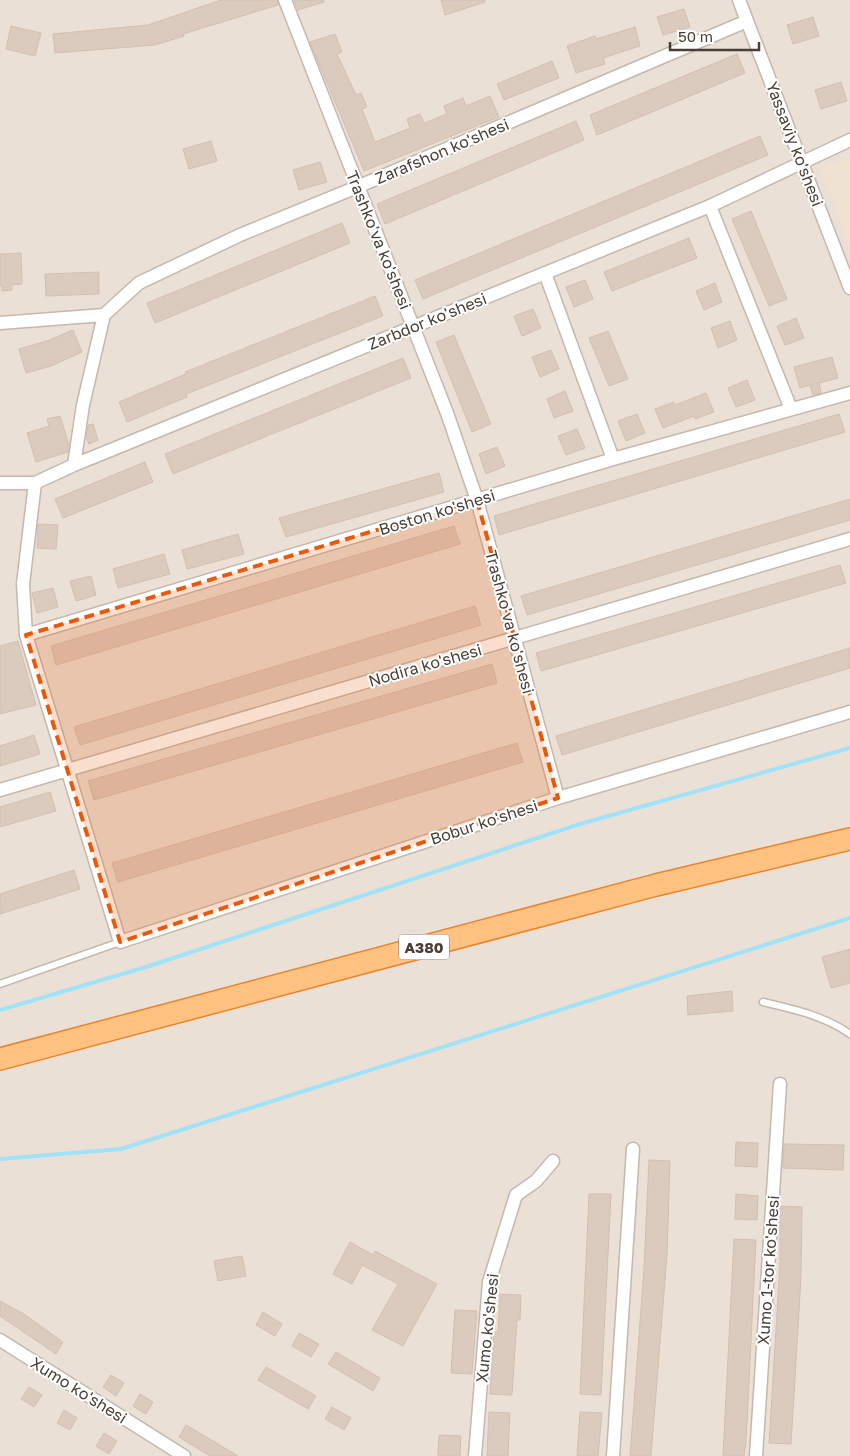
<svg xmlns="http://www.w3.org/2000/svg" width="850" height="1456" font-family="'Golos Text',sans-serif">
  <rect width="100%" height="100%" fill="#f5efe8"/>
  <path fill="#eae0d6" d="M0,0H850V1456H0Z"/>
  <path fill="#f0e2d1" d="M850,158V249L821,168Z"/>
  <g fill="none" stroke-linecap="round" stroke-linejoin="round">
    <path stroke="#a0e2f7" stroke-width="4" d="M0,1010L146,967L580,824L850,748
      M0,1159L121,1149L850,918"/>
  </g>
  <path fill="#dbcbbf" stroke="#d4bfaf" d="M221,0H277L278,5L183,34L184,36L155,45L55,53L53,34L148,25Z
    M294,0H324V2L298,10Z
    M441,0H485V2L445,15Z
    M684,9L690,27L663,35L657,17Z
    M813,17L819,36L793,44L787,25Z
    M11,26L41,33L35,56L6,49Z
    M635,27L640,46L603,58L605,64L576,73L567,46L595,36L596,39Z
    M335,34L342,52L337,54L356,95L361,93L367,107L362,109L375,142L410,128L407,119L420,114L424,123L447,114L444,106L463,98L466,106L490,96L499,117L364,171L310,42Z
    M737,54L745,73L597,135L590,115Z
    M552,61L559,78L504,100L497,84Z
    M841,82L847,101L821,109L815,90Z
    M576,121L584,140L385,224L377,204Z
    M760,136L768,155L423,299L415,280Z
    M211,141L217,161L189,169L183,149Z
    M320,162L327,182L299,190L293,170Z
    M751,211L787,299L769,306L732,219Z
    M342,223L350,243L155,323L147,303Z
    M689,238L697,258L612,291L604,272Z
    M21,253L22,284L12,285V290L2,291V286H0V254Z
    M99,272V294L46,296L45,274Z
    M585,280L593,299L574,307L566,287Z
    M715,283L722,302L704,310L696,291Z
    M375,296L383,316L186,394L187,397L127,422L119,402L186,374L185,372Z
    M533,309L541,328L522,336L514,316Z
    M796,318L804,338L785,345L777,326Z
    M730,321L737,340L718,348L711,328Z
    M73,330L82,352L51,366L26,373L19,349L47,341Z
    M608,331L628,379L609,386L589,338Z
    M454,335L491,424L472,432L436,342Z
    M551,350L559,369L540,377L532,357Z
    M832,357L838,378L819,383L821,393L813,395L810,385L800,388L794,367Z
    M403,358L411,378L173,474L165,454Z
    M747,380L755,400L736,407L728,388Z
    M565,391L573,411L554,418L547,399Z
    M706,393L714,412L695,419L694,416L663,428L655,409L674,402L675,405Z
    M637,414L645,433L626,441L618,421Z
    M839,414L845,432L499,535L494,516Z
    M60,416L69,445L68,452L36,462L27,433L49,426L47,419Z
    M93,424L98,440L89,444L86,437L88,425Z
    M577,429L585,448L566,455L558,436Z
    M497,447L505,466L486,474L479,454Z
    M145,462L153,482L63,518L55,499Z
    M439,473L444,492L286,537L279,518Z
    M850,499V520L527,615L521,596Z
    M38,524L58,525L56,549L37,548Z
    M454,526L460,544L56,665L51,646Z
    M238,534L244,554L187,569L182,550Z
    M164,554L170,574L118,588L113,569Z
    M840,565L846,583L541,671L536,653Z
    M91,576L96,595L76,601L70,581Z
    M53,588L58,607L37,613L32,593Z
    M475,606L481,625L80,745L74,727Z
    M18,641L36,705L0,714V646Z
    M850,648V668L562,755L556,736Z
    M492,664L497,683L94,800L88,781Z
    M34,735L40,754L0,766V746Z
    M517,743L523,762L118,882L112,863Z
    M50,792L56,811L0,827V807Z
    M74,870L80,889L0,914V894Z
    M850,949V983L831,988L822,957Z
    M732,991L733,1011L688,1015L687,996Z
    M736,1142L758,1143L757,1167L735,1166Z
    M784,1144L844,1145L843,1170L783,1168Z
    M649,1160L670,1161L667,1255L651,1456H630L644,1268Z
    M589,1194H611L601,1395L580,1394Z
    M736,1194L758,1196L757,1220L735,1219Z
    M780,1206L802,1207L801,1277L791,1444L769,1443L780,1264Z
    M734,1239L756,1240L746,1442L744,1456H723Z
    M350,1242L373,1255L375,1251L437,1284L403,1346L372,1330L398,1284L362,1265L352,1284L333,1274Z
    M242,1256L246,1276L218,1281L214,1261Z
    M500,1294L521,1295L520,1320H517L512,1395L490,1394L494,1332H498Z
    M0,1301L24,1314L63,1342L56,1354L0,1316Z
    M455,1310L477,1311L472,1374L451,1373Z
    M263,1312L282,1324L275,1336L256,1325Z
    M299,1333L319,1344L311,1357L292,1346Z
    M336,1352L380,1378L373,1391L328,1364Z
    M266,1367L316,1396L308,1409L258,1380Z
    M111,1375L124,1383L116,1396L103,1387Z
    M29,1387L42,1395L34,1407L21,1399Z
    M140,1394L153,1402L146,1414L133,1406Z
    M332,1407L351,1418L344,1430L325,1419Z
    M64,1410L77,1418L70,1430L57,1423Z
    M489,1412L510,1413L508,1456H487Z
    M580,1412L602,1413L598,1456H577Z
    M186,1425L208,1438L238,1456H210L192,1445L179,1437Z
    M104,1433L117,1441L109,1454L96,1446Z
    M439,1435L461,1436L460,1456H438Z"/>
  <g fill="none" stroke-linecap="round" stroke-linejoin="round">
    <g stroke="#c5b8ad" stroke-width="9">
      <path id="service" d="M0,984L120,942
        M763,1002C793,1009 825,1016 850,1034"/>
    </g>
    <g stroke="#c5b8ad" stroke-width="15">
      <path id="minor" d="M285,0L447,413L477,500L558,798
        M739,0L850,288
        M710,206L791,409
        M545,273L613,459
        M0,323L104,315L139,283L240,235L357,187L747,21
        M74,465L83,405L104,315
        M0,483H35L74,465L710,206L850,140
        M35,483L23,584L26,635L120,942L558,798L850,712
        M26,635L613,459L850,393
        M0,790L850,539
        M0,1340L184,1456
        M475,1456L489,1282L516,1195L536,1181L553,1161
        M613,1456L633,1149
        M756,1456L780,1084"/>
    </g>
    <g stroke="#eb842c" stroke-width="24">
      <path id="trunk" d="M0,1059L656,885L850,839"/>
    </g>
    <use href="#service" stroke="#fff" stroke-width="6"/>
    <use href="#minor" stroke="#fff" stroke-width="12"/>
    <use href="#trunk" stroke="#ffc281" stroke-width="21"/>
  </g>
  <path fill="#e8590c" fill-opacity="0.2" stroke="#e8590c" stroke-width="4" stroke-dasharray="10 6" stroke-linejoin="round" d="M477,500L558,798L120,942L26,635Z"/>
  <g text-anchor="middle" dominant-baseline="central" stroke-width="4" stroke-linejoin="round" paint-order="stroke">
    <rect fill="#fff" stroke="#807972" stroke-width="1" x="399" y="934.5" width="50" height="25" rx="4"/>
    <g font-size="15" font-weight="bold" fill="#4a3f36">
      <text x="424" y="947">A380</text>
    </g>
    <g font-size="16" fill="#4a3f36" stroke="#fff">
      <text transform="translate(795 144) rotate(69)">Yassaviy ko'shesi</text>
      <text transform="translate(442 151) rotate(-23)">Zarafshon ko'shesi</text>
      <text transform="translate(379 240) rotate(68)">Trashko'va ko'shesi</text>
      <text transform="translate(427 321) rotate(-22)">Zarbdor ko'shesi</text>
      <text transform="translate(437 512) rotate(-17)">Boston ko'shesi</text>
      <text transform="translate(510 622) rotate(75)">Trashko'va ko'shesi</text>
      <text transform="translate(425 665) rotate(-16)">Nodira ko'shesi</text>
      <text transform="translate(484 822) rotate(-18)">Bobur ko'shesi</text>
      <text transform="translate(768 1270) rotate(-86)">Xumo 1-tor ko'shesi</text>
      <text transform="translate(487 1328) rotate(-84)">Xumo ko'shesi</text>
      <text transform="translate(79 1390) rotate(32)">Xumo ko'shesi</text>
    </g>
  </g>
  <path d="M670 42v8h89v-8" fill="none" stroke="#4a3f36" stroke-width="2.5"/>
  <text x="678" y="42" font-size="15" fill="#4a3f36" stroke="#ffffff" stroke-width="4" paint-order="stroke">50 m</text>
</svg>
